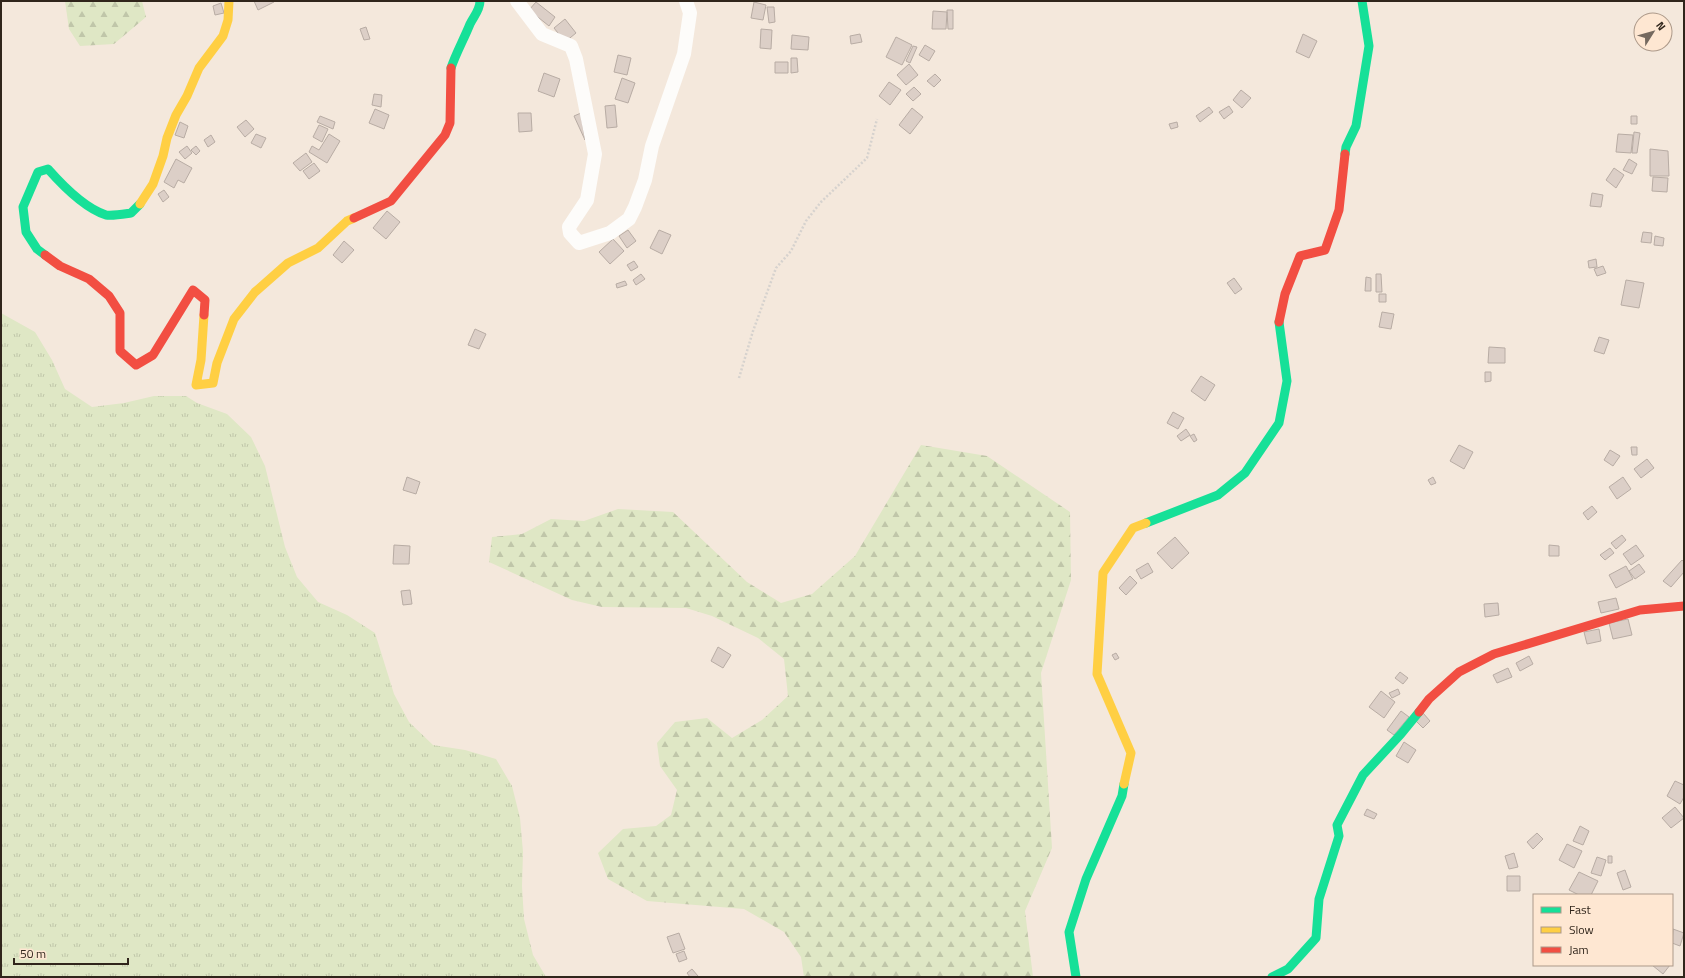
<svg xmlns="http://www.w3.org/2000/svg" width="1685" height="978" font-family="'Titillium Web',sans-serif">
  <defs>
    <pattern id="grass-tufts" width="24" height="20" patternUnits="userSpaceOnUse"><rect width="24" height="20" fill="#dfe7c5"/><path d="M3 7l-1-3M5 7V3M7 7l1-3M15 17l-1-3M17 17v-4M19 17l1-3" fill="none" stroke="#c0c6a9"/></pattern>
    <pattern id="forest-firs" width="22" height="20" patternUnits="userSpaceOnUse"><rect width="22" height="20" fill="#dfe7c5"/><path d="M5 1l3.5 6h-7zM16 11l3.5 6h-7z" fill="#c0c6a9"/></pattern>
  </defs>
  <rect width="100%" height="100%" fill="#f4e8dc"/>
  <path fill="url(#grass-tufts)" d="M1,313L35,332L52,360L65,389L92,407L124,403L154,396H186L197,403L227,414L251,437L265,466L285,547L297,577L318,602L347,615L375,633L394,694L409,722L433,745L465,750L496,759L512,786L520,818L523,852L522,886L524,919L533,955L546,977H1Z"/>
  <path fill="url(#forest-firs)" d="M65,1H142L146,17L114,44L80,46L69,29Z
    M921,445L987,456L1070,512L1071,580L1041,673L1052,848L1025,911L1033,977H804L801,957L784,932L744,909L647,901L608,879L598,853L623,829L656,826L671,815L677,790L660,766L657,743L675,722L707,718L732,738L762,720L788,696L784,659L758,638L712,616L686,608L602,607L572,600L489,562L492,537L522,534L551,519L584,521L618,509L673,512L747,582L781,603L812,594L855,556Z"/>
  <path fill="#dccfc7" stroke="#b8aca4" d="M254,1H274V2L258,10Z
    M536,2L555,17L549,26L529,10Z
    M754,2L766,5L763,20L751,18Z
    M221,3L224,13L215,15L213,6Z
    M767,7H774L775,22L769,23Z
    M947,10H953V29H948Z
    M933,11L947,12L946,29H932Z
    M565,19L576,33L565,42L554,28Z
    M366,27L370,39L364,40L360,29Z
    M761,29L772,30L771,49L760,48Z
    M860,34L862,42L851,44L850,36Z
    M1303,34L1317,41L1309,58L1296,52Z
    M792,35L809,37L808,50L791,49Z
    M896,37L912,45L902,65L886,57Z
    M925,45L935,51L929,61L919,55Z
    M913,46L917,47L910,63L906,61Z
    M618,55L631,58L627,75L614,72Z
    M791,58H797L798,72L791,73Z
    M775,62H788V73H775Z
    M909,64L918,75L906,85L897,75Z
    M544,73L560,79L554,97L538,91Z
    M935,74L941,80L934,87L927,81Z
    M622,78L635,83L628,103L615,99Z
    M889,82L901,90L890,105L879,96Z
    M914,87L921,94L913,101L906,94Z
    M1241,90L1251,98L1242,108L1233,100Z
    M374,94L382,95L381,107L372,105Z
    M615,105L617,127L607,128L605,106Z
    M1229,106L1233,112L1224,119L1219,112Z
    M1209,107L1213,112L1200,122L1196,116Z
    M912,108L923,117L910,134L899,125Z
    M375,109L389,115L384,129L369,123Z
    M518,113H531L532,131L519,132Z
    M581,113L585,140L574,116Z
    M320,116L335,122L333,129L317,122Z
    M1631,116H1637V124H1631Z
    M246,120L254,129L245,137L237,127Z
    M180,122L188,126L184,138L175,135Z
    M1177,122L1178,127L1171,129L1169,124Z
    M319,125L328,129L322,142L313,137Z
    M1634,132L1640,133L1637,153H1632Z
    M256,134L266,138L261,148L251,143Z
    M329,134L340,141L327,163L309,152L312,146L319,150Z
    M1618,134L1633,135L1631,153L1616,152Z
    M211,135L215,142L208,147L204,140Z
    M187,146L192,153L185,159L179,152Z
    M196,146L200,151L196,155L191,150Z
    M1650,149L1668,151L1669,176H1650Z
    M306,153L312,162L300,171L293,163Z
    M176,159L192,168L184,183L178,180L174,188L164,182Z
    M1629,159L1637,164L1632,174L1623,170Z
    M314,163L320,171L309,179L303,171Z
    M1614,168L1624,175L1616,188L1606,180Z
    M1653,177L1668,178L1667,192L1652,191Z
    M164,190L169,197L163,202L158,194Z
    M1592,193L1603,195L1601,207L1590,206Z
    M387,211L400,222L386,239L373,228Z
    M628,230L636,241L627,248L619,236Z
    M659,230L671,235L662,254L650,248Z
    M1643,232L1652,233L1651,243L1641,242Z
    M1655,236L1664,238L1663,246L1654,245Z
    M613,239L624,251L610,264L599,252Z
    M344,241L354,250L342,263L333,255Z
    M1596,259L1597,267L1589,268L1588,261Z
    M634,261L638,267L631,271L627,265Z
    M1603,266L1606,273L1597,276L1594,269Z
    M641,274L645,279L636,285L633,280Z
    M1376,274H1381L1382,292H1376Z
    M1366,277L1371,278V291H1365Z
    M1234,278L1242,289L1235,294L1227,283Z
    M1626,280L1644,283L1639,308L1621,305Z
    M625,281L627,285L617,288L616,284Z
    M1379,294H1386V302H1379Z
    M1382,312L1394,314L1391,329L1379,327Z
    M475,329L486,334L479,349L468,345Z
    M1599,337L1609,340L1604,354L1594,351Z
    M1489,347L1505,348V363H1488Z
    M1485,372H1491V381L1485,382Z
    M1201,376L1215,385L1205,401L1191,391Z
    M1173,412L1184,418L1178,429L1167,423Z
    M1186,429L1190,435L1181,441L1177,436Z
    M1194,434L1197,440L1194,442L1190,436Z
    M1459,445L1473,452L1464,469L1450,461Z
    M1631,447H1637V455H1632Z
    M1610,450L1620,456L1613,466L1604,460Z
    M1647,459L1654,468L1641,478L1634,469Z
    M407,477L420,482L416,494L403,490Z
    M1433,477L1436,483L1431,485L1428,480Z
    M1623,477L1631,489L1617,499L1609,487Z
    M1592,506L1597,512L1588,520L1583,513Z
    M1622,535L1626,540L1616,549L1611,543Z
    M1175,537L1189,553L1172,569L1157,553Z
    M394,545L410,546L409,564H393Z
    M1549,545L1559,546V556H1549Z
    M1636,545L1644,556L1631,565L1623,554Z
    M1610,548L1614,553L1605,560L1600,555Z
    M1682,560L1684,562V572L1671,587L1663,581Z
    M1148,563L1153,572L1141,579L1136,570Z
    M1639,564L1645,572L1635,579L1629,571Z
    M1626,566L1633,579L1616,588L1609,575Z
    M1130,576L1137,583L1126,595L1119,588Z
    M410,590L412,604L403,605L401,591Z
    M1616,598L1619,609L1601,613L1598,602Z
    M1498,603L1499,615L1485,617L1484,604Z
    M1628,619L1632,635L1613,639L1609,623Z
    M1599,629L1601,641L1587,644L1584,632Z
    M718,647L731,655L723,668L711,661Z
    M1116,653L1119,658L1115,660L1112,655Z
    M1529,656L1533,664L1520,671L1516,663Z
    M1508,668L1512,677L1497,683L1493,675Z
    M1400,672L1408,678L1403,684L1395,678Z
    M1398,689L1400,694L1392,698L1389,693Z
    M1381,691L1395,702L1384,718L1369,707Z
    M1401,711L1409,717L1394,735L1387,730Z
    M1423,713L1430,721L1423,728L1416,721Z
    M1404,742L1416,750L1408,763L1396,756Z
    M1675,781L1684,785V797L1680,804L1667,796Z
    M1675,807L1684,818L1671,828L1662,818Z
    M1367,809L1377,814L1374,819L1364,815Z
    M1580,826L1589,831L1583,845L1573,841Z
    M1537,833L1543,839L1533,849L1527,842Z
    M1567,844L1582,851L1574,868L1559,860Z
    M1514,853L1518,867L1509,869L1505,856Z
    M1608,856H1612V863H1608Z
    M1597,857L1606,860L1601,876L1591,873Z
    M1625,870L1631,887L1623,890L1617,873Z
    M1579,872L1598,881L1591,895H1579L1569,890Z
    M1507,876H1520V891H1507Z
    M1673,929L1684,933L1680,946L1672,943Z
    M679,933L685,949L673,953L667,937Z
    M684,951L687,959L679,962L676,954Z
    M1652,965H1670L1663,974Z
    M692,969L698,976L696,977H690L687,973Z"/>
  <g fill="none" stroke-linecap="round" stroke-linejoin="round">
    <path stroke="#d6d2ce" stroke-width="2.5" stroke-dasharray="2 2" stroke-linecap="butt" d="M739,378L753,331L776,268L791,251L806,221L821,202L867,158L877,119"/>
    <path stroke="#fdfcfa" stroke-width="14" d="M517,1L542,34L571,46L576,59L595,154L587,200L569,227L570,233L579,243L610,233L629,219L635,207L645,180L652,146L684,54L690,13L686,1"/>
    <path stroke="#16e098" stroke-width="9" d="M451,68C456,53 464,39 470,24C474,16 480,10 480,1
      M1345,154L1346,147L1356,126L1369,46L1362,1
      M45,255L37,249L26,232L23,207L38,172L48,169C63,186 84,208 106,215C113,216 124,214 131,213L140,204
      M1146,523L1218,495L1245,473L1279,423L1287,381L1279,322
      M1076,977L1069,932L1086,879L1122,796L1124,784
      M1272,977L1288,969L1316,938L1319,899L1339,836L1337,825L1363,775L1401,734L1419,712"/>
    <path stroke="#ffcf43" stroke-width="9" d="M140,204L153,184L163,156L167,138L176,115L187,96L199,68L223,36L228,20L229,1
      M204,315L201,360L196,385L213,383L217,363L234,319L255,292L288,263L318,248L347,221L354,218
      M1124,784L1131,753L1097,674L1103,573L1133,528L1146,523"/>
    <path stroke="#f24e42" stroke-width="9" d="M354,218L391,201L445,135L450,123L451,68
      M45,255L60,266L89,279L109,296L120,313V351L136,365L153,355L193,290L205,300L204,315
      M1279,322L1285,294L1300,256L1325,250L1339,210L1345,154
      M1419,712L1429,699L1459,672L1494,654L1640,610L1684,606"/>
  </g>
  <rect width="1685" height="978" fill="none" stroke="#30251b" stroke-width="4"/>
  <rect x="1533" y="894" width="140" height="72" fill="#fee7d2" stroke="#ac9989"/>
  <rect x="1541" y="907" width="20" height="6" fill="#16e098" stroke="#ac9989"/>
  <text x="1569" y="914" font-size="12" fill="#30251b">Fast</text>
  <rect x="1541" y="927" width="20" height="6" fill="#ffcf43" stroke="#ac9989"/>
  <text x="1569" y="934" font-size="12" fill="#30251b">Slow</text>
  <rect x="1541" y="947" width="20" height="6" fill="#f24e42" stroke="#ac9989"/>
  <text x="1569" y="954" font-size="12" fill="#30251b">Jam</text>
  <g transform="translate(1653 32) rotate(53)"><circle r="19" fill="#fee7d2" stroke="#ac9989"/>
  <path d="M0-3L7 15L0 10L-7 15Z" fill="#75695f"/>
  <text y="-6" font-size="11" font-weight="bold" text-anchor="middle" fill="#30251b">N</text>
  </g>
  <path d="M14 958v6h114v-6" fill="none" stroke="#30251b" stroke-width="2"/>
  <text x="20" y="958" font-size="12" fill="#30251b" stroke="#fee7d2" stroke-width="3" paint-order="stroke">50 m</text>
</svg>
